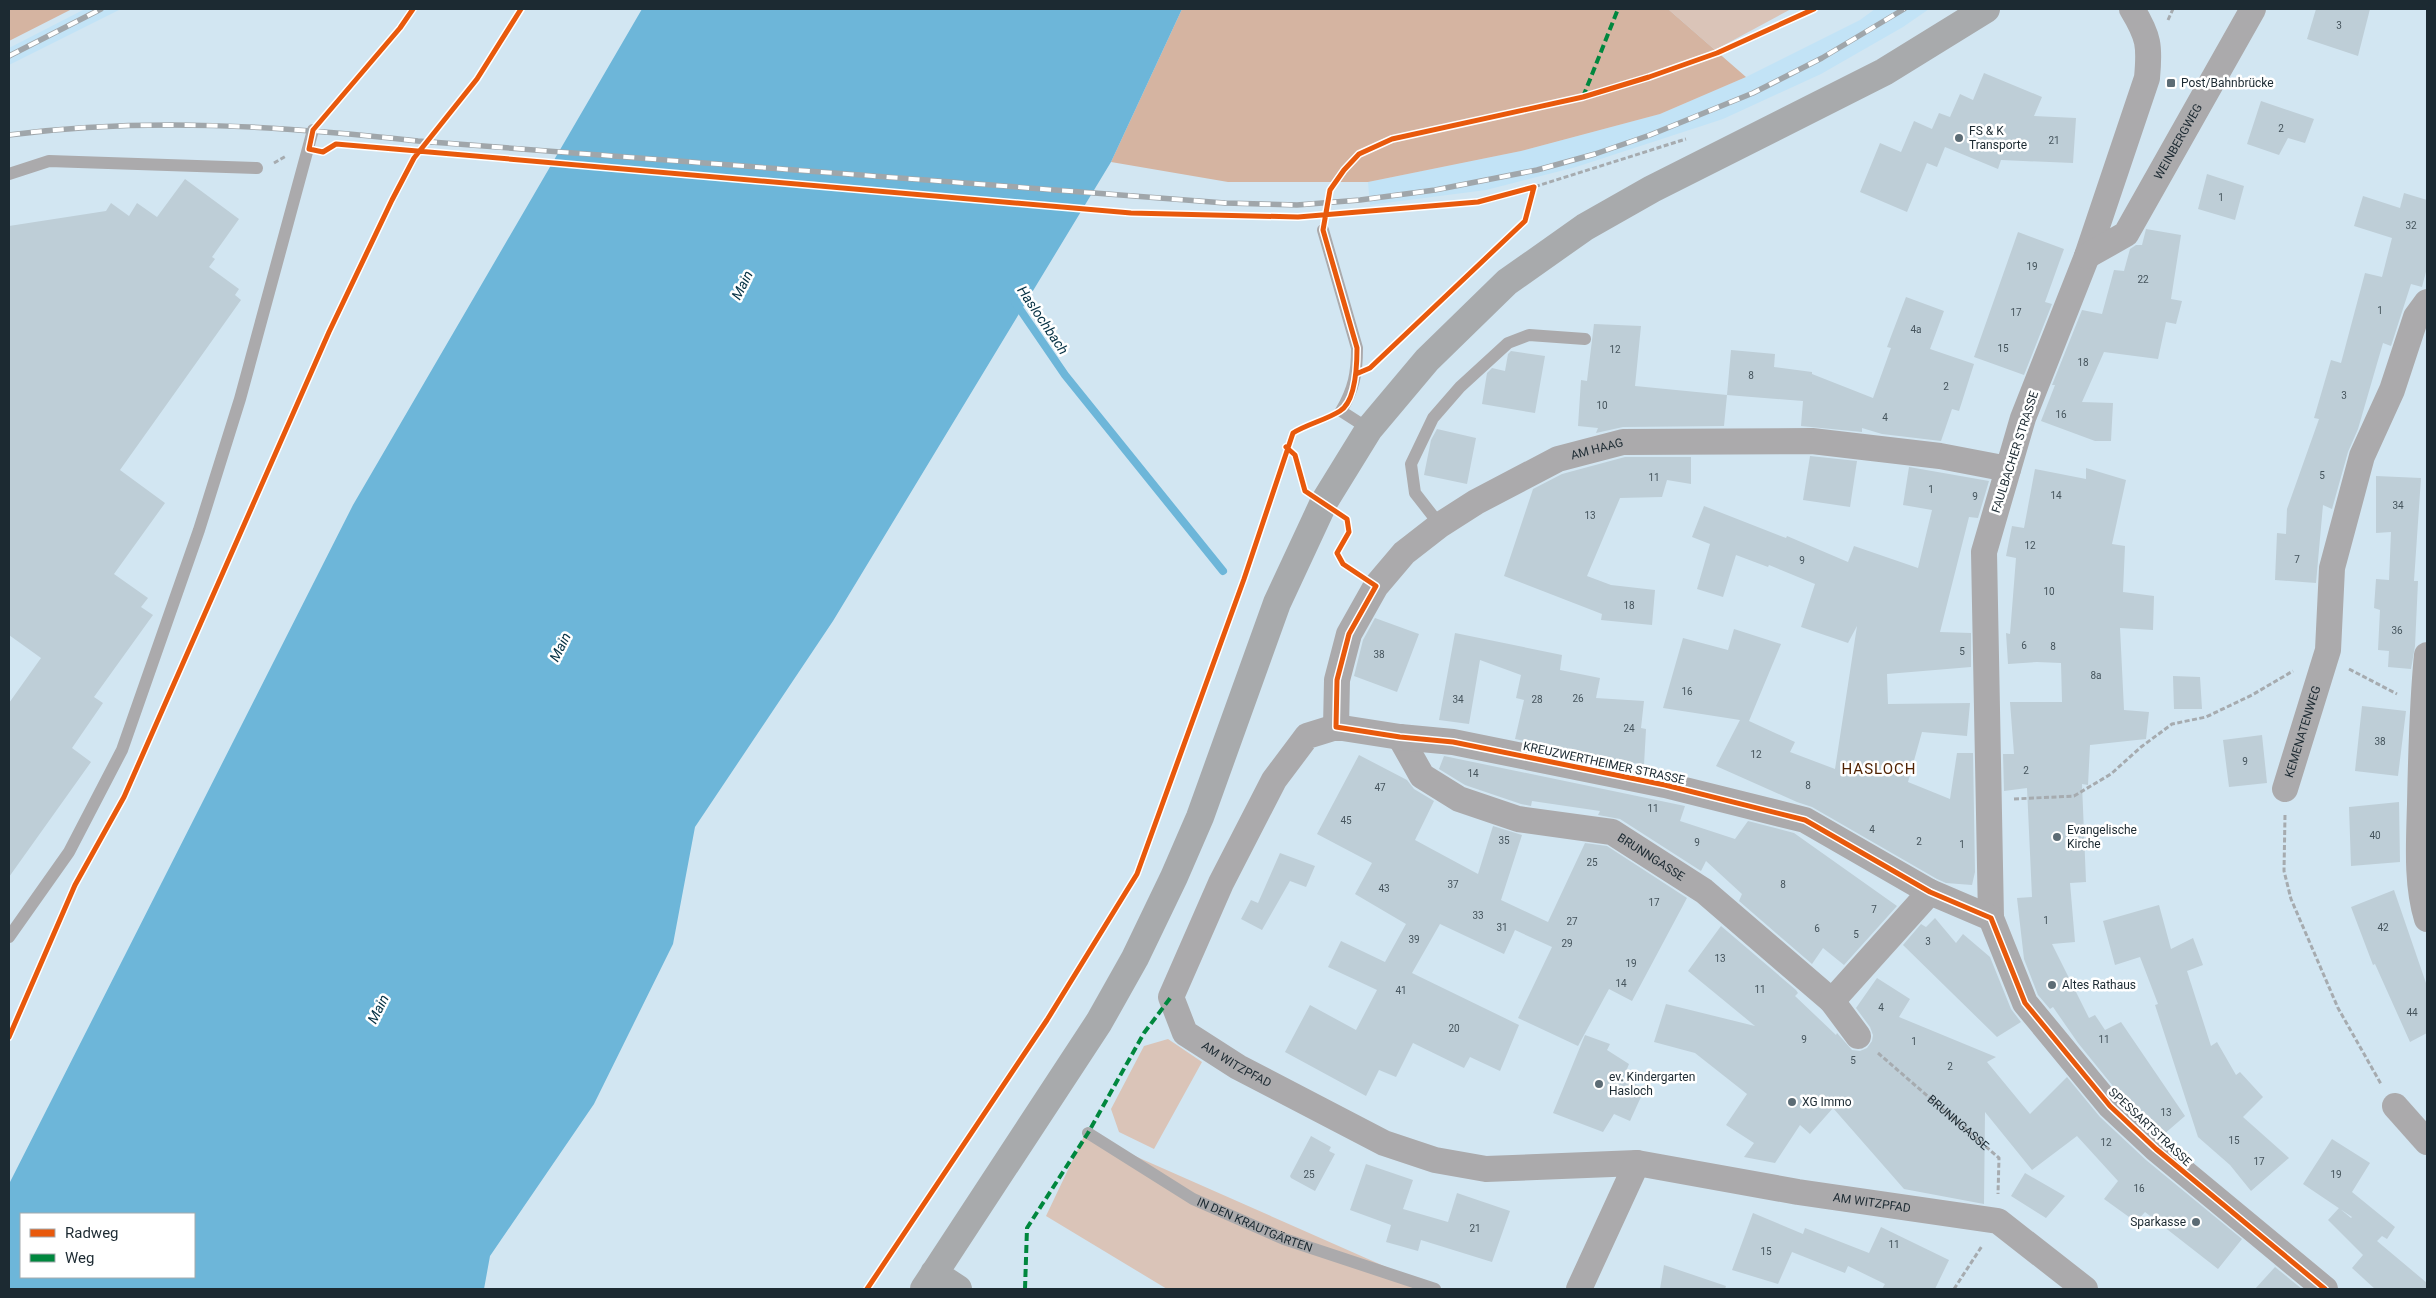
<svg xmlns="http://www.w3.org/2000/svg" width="2436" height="1298" font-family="Roboto,sans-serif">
  <rect width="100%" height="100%" fill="#d2e6f2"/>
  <path fill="#c2e3f6" d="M85,9H121L9,65V48Z
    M1875,9H1929L1903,27L1821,74L1723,119L1576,167L1486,190L1370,205L1368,182L1521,151L1660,114L1746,77L1860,20Z"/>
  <path fill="#dac4b8" d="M1668,9H1791L1715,50Z
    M1168,1039L1202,1062L1154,1149L1119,1132L1111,1109L1144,1046Z
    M1085,1134L1436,1289H1167L1046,1216Z"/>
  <path fill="#d5b4a1" d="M9,9H72L9,41Z
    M1182,9H1668L1746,77L1660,114L1521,151L1368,182H1228L1111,162Z"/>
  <path fill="#6db6d9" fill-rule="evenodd" d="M642,9H1182L1111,162L833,621L695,827L673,944L594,1104L490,1256L484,1289H9V1184L353,505ZM21,1214H194V1277H21Z"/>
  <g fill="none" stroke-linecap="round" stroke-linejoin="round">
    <path stroke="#6db6d9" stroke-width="8" d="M1015,302L1065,375L1223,571"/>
  </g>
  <path fill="#beced7" d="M2316,9H2370L2358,56L2307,39Z
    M1984,73L2042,97L2034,116L2076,118L2073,163L2001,160L1998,169L1945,147L1937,167L1927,163L1907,212L1860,192L1880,143L1901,152L1914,121L1932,129L1939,113L1950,117L1960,94L1973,100Z
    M2261,101L2314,119L2305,143L2288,138L2279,155L2247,144Z
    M2207,174L2244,186L2235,220L2198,209Z
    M185,179L239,219L212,257L215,259L209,267L239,289L235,295L241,300L120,470L165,503L114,574L148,598L141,607L153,615L94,697L103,703L72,748L91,762L9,877V703L41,658L9,635V226L106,211L111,203L129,216L137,203L157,217Z
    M2404,193L2427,200V268L2422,287L2411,284L2391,346L2383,343L2358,429L2348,452L2332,509L2323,505L2316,583L2275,580L2277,533L2286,534L2287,509L2319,419L2314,418L2331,360L2341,363L2365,273L2382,277L2392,238L2354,226L2363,196L2400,208Z
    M2146,229L2181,235L2171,299L2182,301L2176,324L2166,322L2158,359L2104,352L2082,402L2113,403L2111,441H2095L2041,421L2055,385H2052L2082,310L2102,314L2114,270L2124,271L2130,249L2136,245H2142Z
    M2018,232L2064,249L2045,302L2052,304L2024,375L1974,357Z
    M1906,297L1944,311L1930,349L1974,364L1959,411L1952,409L1941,441L1882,434L1862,428V432L1801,426L1803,401L1727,395L1731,350L1775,354L1774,367L1812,372V374L1873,398L1891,348L1887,347Z
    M1594,324L1641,326L1635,386L1727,395L1724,426L1623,427L1596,433L1598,428L1578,426L1581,380L1587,381Z
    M1511,351L1545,356L1535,413L1482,404L1487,373L1492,368L1505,371L1508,354Z
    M1437,429L1476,438L1467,484L1424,475L1431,440Z
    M1810,456L1857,461L1850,507L1803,500Z
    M1625,457H1691V484L1667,480L1662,497L1620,498L1587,576L1611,585L1655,590L1652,625L1601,620L1602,614L1504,576L1533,489L1562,474Z
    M1909,467L1989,481L1978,518L1969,517L1940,632L1971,633V667L1887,674L1888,704L1970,703L1967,736L1922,732L1908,782L1950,799L1957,753H1973L1975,872L1972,885L1946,883L1937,879L1812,807L1797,802L1716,766L1740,720L1663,708L1683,638L1728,650L1734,629L1781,644L1749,721L1795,742L1790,752L1835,769L1857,626L1848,643L1801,627L1815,584L1769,565L1768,567L1736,555L1723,597L1697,589L1710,544L1692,537L1704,506L1786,538L1787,536L1848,562L1854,546L1918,568L1932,510L1903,505Z
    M2086,468L2126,480L2112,544L2125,546L2123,592L2154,596L2153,630L2120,628L2124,710L2149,712L2146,739L2090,745L2088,785L2082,784L2086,882L2070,883L2075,942L2052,944L2089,1018L2095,1015L2105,1030L2121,1022L2185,1116L2163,1135L2121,1096L2078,1043L2053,1007L2050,1009L2038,995L2024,959L2017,898L2032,897L2027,788L2004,791L2003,754H2014L2010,702H2062L2061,663L2037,662L2008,664L2006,633L2010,634L2016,558L2006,556L2012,526L2024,528L2035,469L2086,479Z
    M2376,476L2421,478L2414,581H2418L2415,646L2411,669L2388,667L2389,651L2378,650L2380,610L2374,608L2376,579L2389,580L2391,532L2376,533Z
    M1375,618L1419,634L1397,692L1354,676L1363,640Z
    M1455,633L1562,655L1560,670L1600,678L1596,698L1644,701L1641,728L1646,729L1644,765L1515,739L1524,700L1516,698L1521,675L1480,660L1469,724L1439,720Z
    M2173,676L2200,677L2202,709H2174Z
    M2362,706L2406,711L2398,776L2355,771Z
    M2262,735L2267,783L2229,787L2223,740Z
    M1359,755L1407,780L1414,789L1434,801L1415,840L1478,874L1493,826L1522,835L1501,900L1548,922L1585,843L1607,846L1687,898L1632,1001L1609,989L1578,1046L1518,1018L1552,947L1515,930L1504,954L1440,924L1412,973L1519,1025L1500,1071L1470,1057L1464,1068L1413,1043L1396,1077L1379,1070L1366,1096L1285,1052L1310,1005L1356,1030L1377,990L1328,967L1341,941L1385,962L1406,924L1355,894L1372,863L1317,834Z
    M1444,756L1685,806L1680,821L1735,839L1748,821L1794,833L1897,906L1844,965L1823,948L1812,964L1739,901L1742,894L1706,861L1701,871L1620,819L1598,815L1600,811L1532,801L1531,806L1521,804L1465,785L1439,769Z
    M2399,802L2400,862L2351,866L2349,807Z
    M1280,853L1315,866L1306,887L1290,881L1262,930L1241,919L1251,900L1258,903Z
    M2394,890L2427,986V1033L2410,1042L2375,964L2373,965L2351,907Z
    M2159,905L2171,949L2193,938L2203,965L2187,971L2211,1046L2217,1042L2236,1075L2240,1072L2263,1097L2243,1117L2289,1158L2251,1191L2230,1165L2198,1137L2155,1005L2158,1004L2140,957L2115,965L2103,921Z
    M1935,918L1956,943L1963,934L1990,957L2011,1009L2021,1022L1997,1037L1903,945L1921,924L1926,927Z
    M1721,926L1796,990L1798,993L1795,996L1836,1035L1837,1033L1852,1050L1860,1051L1867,1048L1872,1041L1873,1035L1870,1027L1856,1008L1877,978L1910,999L1899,1017L1996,1057L1987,1062L2030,1114L2067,1077L2100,1117L2146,1160L2242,1239L2218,1269L2145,1212L2136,1222L2104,1199L2118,1181L2077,1136L2032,1170L1985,1112L1984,1204L1904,1189L1833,1108L1810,1134L1800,1125L1775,1163L1744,1157L1754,1143L1726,1125L1747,1094L1695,1053L1654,1042L1666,1004L1755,1026L1688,971Z
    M1585,1035L1610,1044L1607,1050L1629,1064L1623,1079L1645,1088L1630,1121L1614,1114L1603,1132L1553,1113Z
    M1311,1136L1331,1147L1329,1151L1335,1154L1315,1191L1291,1178L1290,1176Z
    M2332,1139L2370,1163L2352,1192L2395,1227L2387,1239L2382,1236L2377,1241L2427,1283V1289H2375L2352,1268L2363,1255L2328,1220L2339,1208L2351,1218L2352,1217L2303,1184Z
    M1366,1164L1413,1180L1403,1209L1448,1222L1457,1193L1510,1211L1492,1262L1421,1240L1418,1251L1386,1242L1391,1225L1350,1210Z
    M2025,1173L2065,1196L2046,1218L2011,1196Z
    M1753,1213L1803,1234L1805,1228L1869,1253L1881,1227L1949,1260L1935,1289H1882L1885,1284L1848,1266L1845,1273L1792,1252L1778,1284L1732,1270Z
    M1664,1265L1726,1286L1725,1289H1660Z
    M2275,1267L2302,1289H2255Z"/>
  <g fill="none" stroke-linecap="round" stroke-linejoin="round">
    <g stroke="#a6abaf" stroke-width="3" stroke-dasharray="5 2.5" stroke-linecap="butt">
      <path d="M2168,20L2173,9"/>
      <path d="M329,148L336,144L1131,213L1309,216"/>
      <path d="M274,163L286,156"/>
      <path d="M1335,214L1478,202L1534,187L1686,139"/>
      <path d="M1377,362L1525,221L1534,188"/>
      <path d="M1286,447L1295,455L1303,484"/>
      <path d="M1347,520L1349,532L1337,553L1343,564L1355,572"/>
      <path d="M2349,669L2397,694"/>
      <path d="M2014,799L2074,796L2111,774L2141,747L2172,724L2206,717L2252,695L2293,671"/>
      <path d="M2285,815L2284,871L2291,899L2338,1008L2381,1084"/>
      <path id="s1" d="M1878,1053L1999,1158L1998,1194"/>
      <path d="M1954,1289L1982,1246"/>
    </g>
    <g stroke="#abaaac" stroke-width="12">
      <path d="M9,174L49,161L257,168"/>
      <path d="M1323,230L1357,348C1357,373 1354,389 1341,411L1369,429"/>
      <path d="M1440,525L1415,493L1411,464L1433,418L1460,387L1508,343L1529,335L1585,339"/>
      <path d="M9,937L69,852L122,750L199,530L240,399L313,130"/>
      <path id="s2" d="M1088,1133L1193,1199L1284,1239L1435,1289"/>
    </g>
    <g stroke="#abaaac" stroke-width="26">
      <path d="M2132,9C2149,37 2150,46 2147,78L2087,256L2023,418L1984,552L1991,918L2025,1003L2110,1106L2156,1149L2325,1289"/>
      <path id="s3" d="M2087,256L2126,234L2253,9"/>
      <path d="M2427,655C2422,705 2421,754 2420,804C2419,842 2416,883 2427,919"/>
      <path id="s4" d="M1336,727L1337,680L1349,634L1376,586L1404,553L1440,525L1476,502L1558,459L1623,442L1812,441L1940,456L2008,469"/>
      <path id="s5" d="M1400,737L1422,776L1459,799L1518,819L1612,832L1704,891L1832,1001L1858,1036"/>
      <path id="s6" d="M2285,789L2328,650L2332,568L2362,456L2392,390L2416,317L2427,302"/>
      <path id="s7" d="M1991,918L1930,892L1805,820L1665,785L1453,742L1400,737L1336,727L1307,736L1274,780L1221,883L1171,997L1185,1033L1238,1067L1384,1143L1435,1160L1486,1169L1637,1163L1798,1192L1998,1221L2085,1289"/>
      <path d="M1832,1001L1930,892"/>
      <path d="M2395,1106L2427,1142"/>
      <path d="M1579,1289L1637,1163"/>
    </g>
    <path stroke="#a8aaac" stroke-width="28" d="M934,1273L958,1289
      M924,1289L1099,1022L1135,958L1174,877L1200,817L1277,603L1324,502L1369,429L1427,360L1507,282L1585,227L1652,189L1884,72L1986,9"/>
    <g stroke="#a0a6aa" stroke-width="5.5">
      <path id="rail" d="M9,56L101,9
        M9,135C146,117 280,126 418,141L1225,203L1297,205L1360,200L1435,190L1537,170L1595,154L1650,135L1753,93L1822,58L1904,9"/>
    </g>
    <use href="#rail" stroke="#fff" stroke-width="4" stroke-dasharray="11" stroke-linecap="butt"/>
    <path stroke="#00873e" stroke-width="4" stroke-dasharray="8 4" stroke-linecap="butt" d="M1583,97L1618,9
      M1025,1289L1027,1228L1088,1133L1144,1033L1171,997"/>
    <g stroke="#fff" stroke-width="8">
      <path id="cycleway" d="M413,9L400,28L313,130L309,149L323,152L336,144L1131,213L1298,217L1478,202L1534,187
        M1356,374L1370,368L1525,221L1534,187
        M1286,447L1295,455L1305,491L1347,519L1349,532L1337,553L1343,564L1376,586L1349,634L1337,680L1336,727L1400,737L1453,742L1665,785L1805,820L1930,892L1991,918L2025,1003L2110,1106L2156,1149L2325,1289
        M9,1037L75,885L124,797L329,332L392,200L414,158L477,79L521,9
        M867,1289L1047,1020L1137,874L1244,579L1293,433C1307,424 1326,420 1340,411C1356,401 1357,365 1357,348L1323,230L1330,190L1344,170L1359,154L1392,139L1583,97L1649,77L1717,53L1814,9"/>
    </g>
    <use href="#cycleway" stroke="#e8590c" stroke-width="5"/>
  </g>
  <g fill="#5c6c75" stroke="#fff" stroke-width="2">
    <rect x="2166" y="78" width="10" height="10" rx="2.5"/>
    <circle cx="1959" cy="138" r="5"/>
    <circle cx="2057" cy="837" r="5"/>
    <circle cx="2052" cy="985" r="5"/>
    <circle cx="1599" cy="1084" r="5"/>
    <circle cx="1792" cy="1102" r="5"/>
    <circle cx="2196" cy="1222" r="5"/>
  </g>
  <g text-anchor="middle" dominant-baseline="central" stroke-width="5" stroke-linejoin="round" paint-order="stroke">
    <g font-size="10" fill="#45545c">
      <text x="2339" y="25">3</text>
      <text x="2281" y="128">2</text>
      <text x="2054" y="140">21</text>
      <text x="2221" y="197">1</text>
      <text x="2411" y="225">32</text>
      <text x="2032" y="266">19</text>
      <text x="2143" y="279">22</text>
      <text x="2380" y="310">1</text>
      <text x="2016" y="312">17</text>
      <text x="1916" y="329">4a</text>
      <text x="2003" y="348">15</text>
      <text x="1615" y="349">12</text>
      <text x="2083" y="362">18</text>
      <text x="1751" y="375">8</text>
      <text x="1946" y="386">2</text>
      <text x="2344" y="395">3</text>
      <text x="1602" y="405">10</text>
      <text x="2061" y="414">16</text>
      <text x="1885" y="417">4</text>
      <text x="2322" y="475">5</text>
      <text x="1654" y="477">11</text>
      <text x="1931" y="489">1</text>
      <text x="2056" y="495">14</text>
      <text x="1975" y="496">9</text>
      <text x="2398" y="505">34</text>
      <text x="1590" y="515">13</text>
      <text x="2030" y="545">12</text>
      <text x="2297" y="559">7</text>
      <text x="1802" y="560">9</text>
      <text x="2049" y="591">10</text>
      <text x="1629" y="605">18</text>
      <text x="2397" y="630">36</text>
      <text x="2024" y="645">6</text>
      <text x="2053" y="646">8</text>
      <text x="1962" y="651">5</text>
      <text x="1379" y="654">38</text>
      <text x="2096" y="675">8a</text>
      <text x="1687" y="691">16</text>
      <text x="1578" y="698">26</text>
      <text x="1458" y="699">34</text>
      <text x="1537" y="699">28</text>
      <text x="1629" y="728">24</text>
      <text x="2380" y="741">38</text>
      <text x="1756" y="754">12</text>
      <text x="2245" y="761">9</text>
      <text x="2026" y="770">2</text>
      <text x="1473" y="773">14</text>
      <text x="1808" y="785">8</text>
      <text x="1380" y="787">47</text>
      <text x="1653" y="808">11</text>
      <text x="1346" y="820">45</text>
      <text x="1872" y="829">4</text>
      <text x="2375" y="835">40</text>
      <text x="1504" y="840">35</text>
      <text x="1919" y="841">2</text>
      <text x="1697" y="842">9</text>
      <text x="1962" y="844">1</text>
      <text x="1592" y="862">25</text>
      <text x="1453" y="884">37</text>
      <text x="1783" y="884">8</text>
      <text x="1384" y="888">43</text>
      <text x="1654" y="902">17</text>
      <text x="1874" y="909">7</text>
      <text x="1478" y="915">33</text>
      <text x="2046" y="920">1</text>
      <text x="1572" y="921">27</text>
      <text x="1502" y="927">31</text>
      <text x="2383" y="927">42</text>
      <text x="1817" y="928">6</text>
      <text x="1856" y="934">5</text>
      <text x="1414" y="939">39</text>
      <text x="1928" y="941">3</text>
      <text x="1567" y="943">29</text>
      <text x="1720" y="958">13</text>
      <text x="1631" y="963">19</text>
      <text x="1621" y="983">14</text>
      <text x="1760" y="989">11</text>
      <text x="1401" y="990">41</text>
      <text x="1881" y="1007">4</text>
      <text x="2412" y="1012">44</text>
      <text x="1454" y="1028">20</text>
      <text x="1804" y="1039">9</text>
      <text x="2104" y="1039">11</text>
      <text x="1914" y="1041">1</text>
      <text x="1853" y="1060">5</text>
      <text x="1950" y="1066">2</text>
      <text x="2166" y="1112">13</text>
      <text x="2234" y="1140">15</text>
      <text x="2106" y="1142">12</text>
      <text x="2259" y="1161">17</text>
      <text x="1309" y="1174">25</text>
      <text x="2336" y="1174">19</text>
      <text x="2139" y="1188">16</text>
      <text x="1475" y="1228">21</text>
      <text x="1894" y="1244">11</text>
      <text x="1766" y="1251">15</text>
    </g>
    <g font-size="12" fill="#1c2a32" stroke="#fff" text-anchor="start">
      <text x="2181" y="83">Post/Bahnbrücke</text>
      <text x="1969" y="131">FS &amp; K<tspan x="1969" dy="14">Transporte</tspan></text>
      <text x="2067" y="830">Evangelische<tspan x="2067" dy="14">Kirche</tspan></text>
      <text x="2062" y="985">Altes Rathaus</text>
      <text x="1609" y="1077">ev. Kindergarten<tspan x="1609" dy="14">Hasloch</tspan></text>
      <text x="1802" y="1102">XG Immo</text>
      <text x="2186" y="1222" text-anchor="end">Sparkasse</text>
    </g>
    <g font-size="12" fill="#1c2a32" stroke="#fff">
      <text stroke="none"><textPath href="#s3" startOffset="151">WEINBERGWEG</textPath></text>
      <text stroke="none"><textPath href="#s4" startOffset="414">AM HAAG</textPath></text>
      <text transform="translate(2015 452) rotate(-72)">FAULBACHER STRASSE</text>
      <text stroke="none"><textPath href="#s6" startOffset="60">KEMENATENWEG</textPath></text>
      <text transform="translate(1604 763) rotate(12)">KREUZWERTHEIMER STRASSE</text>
      <text stroke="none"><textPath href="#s5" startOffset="292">BRUNNGASSE</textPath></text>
      <text stroke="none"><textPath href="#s7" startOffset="1114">AM WITZPFAD</textPath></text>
      <text stroke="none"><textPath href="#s1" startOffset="106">BRUNNGASSE</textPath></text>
      <text transform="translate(2150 1127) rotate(43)">SPESSARTSTRASSE</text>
      <text stroke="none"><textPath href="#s7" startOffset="1776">AM WITZPFAD</textPath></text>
      <text stroke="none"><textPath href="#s2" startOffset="191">IN DEN KRAUTGÄRTEN</textPath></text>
    </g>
    <g font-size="14" font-style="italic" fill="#043043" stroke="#fff">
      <text transform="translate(742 285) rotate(-63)">Main</text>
      <text transform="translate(1043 320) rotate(56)">Haslochbach</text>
      <text transform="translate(560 647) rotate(-63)">Main</text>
      <text transform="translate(378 1009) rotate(-63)">Main</text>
    </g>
    <g font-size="15" letter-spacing="1" fill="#512303" stroke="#fff">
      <text x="1879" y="769">HASLOCH</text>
    </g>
  </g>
  <rect width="2436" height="1298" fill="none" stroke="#1c2a32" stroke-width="20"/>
  <rect x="20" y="1213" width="175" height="65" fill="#ffffff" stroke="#a4aaad"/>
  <rect x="30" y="1229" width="25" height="8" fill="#e8590c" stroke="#a4aaad"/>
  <text x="65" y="1238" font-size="15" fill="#1c2a32">Radweg</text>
  <rect x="30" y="1254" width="25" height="8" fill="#00873e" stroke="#a4aaad"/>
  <text x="65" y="1263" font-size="15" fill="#1c2a32">Weg</text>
</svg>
